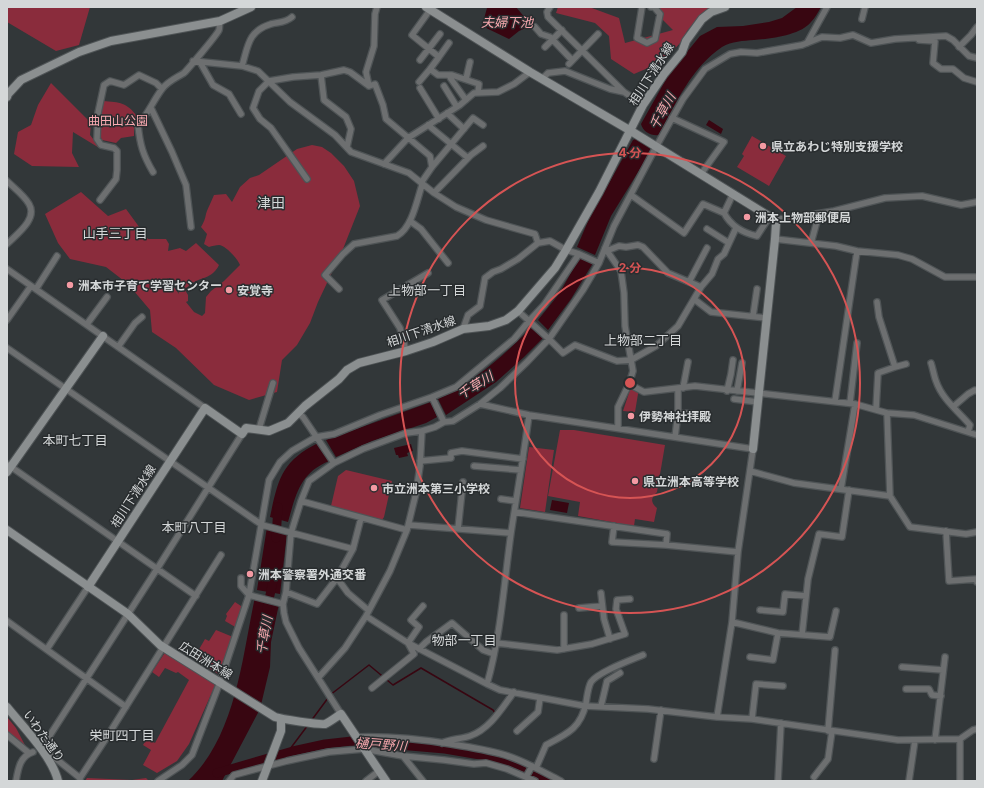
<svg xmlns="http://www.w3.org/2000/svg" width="984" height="788" font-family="Inter,'Noto Sans JP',sans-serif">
  <rect width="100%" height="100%" fill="#323739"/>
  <path fill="#8a2c3c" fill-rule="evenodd" d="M7,7H90L79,45L56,51L7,22Z
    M558,7H589L619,18L625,43L673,30L658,15L657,7H717L700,16L687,31L682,41L662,62L634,74L611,59L609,36L595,23L556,13Z
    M51,83L91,123L90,135L101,149L73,132L72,153L79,167L32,166L14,154L18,132L31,125L38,105Z
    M103,101C120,102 127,103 137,116L134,130V136L121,138L116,143L102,140C96,129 99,113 103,101Z
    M752,136L786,156L769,186L737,167L744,156L742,154Z
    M312,145L322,147L331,153L344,166L354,181L360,206L343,249L318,302L310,323L297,345L282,360L277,392L249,400L214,385L176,348L152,332L150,310L128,284L106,267L70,259L58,243L45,214L81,192L108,216L126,209L148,239H166L169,244L168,251L180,248L186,251L196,243L219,265C211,282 196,275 185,290L188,295V301L186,302L194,312L202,316L205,313L206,297L211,291L224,281L240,265C238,259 225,245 219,245C216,245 212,246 209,247L204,244L207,234L201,227C204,222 205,219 206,214C207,210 212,200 214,195L226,194L232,202L240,187L250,178L259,175L297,149ZM169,278L177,281L179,294L169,281Z
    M631,387L639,388L635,412L623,411Z
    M560,430H574L665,445L657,492C651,498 650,502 657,508L654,522L635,519L634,526L578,516L580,502L548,496Z
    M529,447L554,450L545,512L520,508Z
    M346,470L392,481L384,517L382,520L331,506L338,476Z
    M235,602L244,608L237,628L225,621L227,616L226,614Z
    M216,630L233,637L220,675L194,658L205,639L209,641Z
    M166,651L217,681L189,744L177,761L157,773L143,765L151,750L143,745L147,738L155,743L189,680L178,672L176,673L165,668L159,677L152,672Z
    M7,717L16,728L27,749L7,732Z
    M87,778L132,780L146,778L149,781H85Z"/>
  <path fill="#380611" d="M489,7H516L526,19L532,18L530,26L519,31L509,39L482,26L487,8Z
    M797,7H821C818,12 815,18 811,22C801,35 770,39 754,40C743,41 732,41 722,47C692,67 675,104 659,135C651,136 643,132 641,124L669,74L700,36L717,27L743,26L769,22L782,18Z
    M709,120L723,129L721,134L706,125Z
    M638,138L648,144L651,151L611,216L595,255L577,247L589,219L633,140Z
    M580,257L593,263L571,299L548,330L538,320L559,294Z
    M532,327L543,338L524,357L496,382L446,415L438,399C475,382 504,355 532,327Z
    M431,402L437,417L426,423L372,441L336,457L326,440Z
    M318,443L329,461C300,473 296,494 288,522L270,517C278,479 282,461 318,443Z
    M411,444L413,451L407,453L408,456L399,458L398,455H396L394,448Z
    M552,500L569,503L567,513L550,510Z
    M267,527L287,533L280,594L257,590Z
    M255,597L279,604L271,642L270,667L260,709L222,781H188C236,736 242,658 255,597Z"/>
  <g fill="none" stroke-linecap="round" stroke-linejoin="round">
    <path stroke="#380611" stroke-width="1.5" d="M330,695L369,665L393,685L421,668L493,710L495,713
      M311,721L328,698
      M287,753L308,725"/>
    <path stroke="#380611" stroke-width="9" d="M276,538L278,507
      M267,609L273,581
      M217,773L293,751L325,744L352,741L445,749L492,757L521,767L550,781"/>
    <g stroke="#4f5456" stroke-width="8">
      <path id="street" d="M550,7L547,12L548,17L624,92
        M642,7L637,38L647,43L655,39L660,14L654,7H651
        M430,10L412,35L439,57L430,69L438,75H452L479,84L478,92
        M862,19L865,7
        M535,27L541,34L550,37L572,60
        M919,40L935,41L933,63L941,69H953L964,78L977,82
        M807,43L827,7
        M545,47L562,30
        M959,47L971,35L977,27
        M439,57L449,43
        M420,60L440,34
        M193,61L242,66L258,71L290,102L335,135L351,152L409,173L434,193L456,207L486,220L535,234L538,243
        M200,62L213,85L229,94L241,114
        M569,64L598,34
        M242,66C248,46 248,31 271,24C279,22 285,23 292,17
        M321,75L324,100L346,117L351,129L347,147
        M449,75L451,79L466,100
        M466,79L470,62
        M542,79L548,73L565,71L610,89L624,92L643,105
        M419,82L430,69
        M369,86L366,72L374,46L375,14L377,7
        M444,86L457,107
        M420,88L439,119
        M151,108L172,152L186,185L191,227
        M447,113L464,129
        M672,118L724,142L701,174
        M428,125L468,158
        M384,164L408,138L460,105L474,93L498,92L514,84L530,72
        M432,167L473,118L483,125
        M153,172C143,155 140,145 138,125C148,114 153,101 162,89C168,81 176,78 184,73C188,69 217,35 219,30C220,27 219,24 220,21
        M307,179L271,128L260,119L253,108L259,91L269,81L293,77L321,75L344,70L350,72L369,86L375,84L383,105L386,119L430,156L432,167L421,183
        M7,181C14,188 24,195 29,204C38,219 17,234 7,244
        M434,193L471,155L483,146
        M631,195L684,233L703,204L724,213L733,194
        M100,200L116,179L117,170V151L114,148L101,145L97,139L98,113L104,85L110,81L124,85L139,75L156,83L162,89
        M724,213C731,226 743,233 757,236L770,216
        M410,221L421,229L448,263
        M776,221L778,219L792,218L834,211L885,198L922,196L961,205L977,202
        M707,229L729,243
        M775,239L836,246L857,251L898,255L912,259L945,277H977
        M811,243L819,214
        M605,248L621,271L624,293L625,326L633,371L629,384L618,407V428
        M605,248L609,250L619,246L626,247L638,245L643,247L668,273L701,287
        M7,269L205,408
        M689,282L707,248
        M36,289L57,256
        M339,289L325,275L343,254L354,244L397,236C412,228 417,200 422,185
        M694,299L711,312L767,318
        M877,302L879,317L895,367
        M518,311L549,339L563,353L575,345L617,361L631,360L656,346L678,326L701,287L712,274L718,259L724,254L736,228
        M753,316L757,289
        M7,320L31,286
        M87,324L107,297
        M463,329L468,315L480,306L485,278L493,272L501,269L518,259L538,243L550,241L566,250L579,254L599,263
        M118,347L135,323L142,317
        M7,348L262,525L353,549
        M406,351L400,328L382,300L428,273
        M931,363C933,369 934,376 936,381C942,399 958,411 970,425L968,432
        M629,384L644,392L695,386L855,404L887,413L914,415L977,435
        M683,388L688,362
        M727,391L731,374L733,360
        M737,391L742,363
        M432,397L444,422
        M734,399L758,402
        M835,401L857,251
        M850,403L857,343
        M480,404L529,415L753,449L738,552L732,622L717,717
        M954,406L968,394L975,390L977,391
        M876,409L878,373L895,367L906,364
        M298,413L303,417L334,463
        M678,413L704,414
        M887,413L890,496
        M259,429L273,383
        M675,437L678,413V388
        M420,461L451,458V453L462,451L523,459
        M7,464L196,596
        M474,466L521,470
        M750,471L794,483L890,496L910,527L966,534L977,532
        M841,489L855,404
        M501,499L516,501
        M301,501L407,530
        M515,512L667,534L666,545L738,552
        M409,525L511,533
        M614,526L612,542L666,545
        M458,529L463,482
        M946,531L949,581L977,579V582
        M241,578V586L249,595L283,604
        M337,578L348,593L368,610
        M286,592L317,604L337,578L353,549L361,518
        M601,593L604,619L610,639
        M579,608L602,606
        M760,610L783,612L785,594L806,596
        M564,615V649
        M366,616L408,643L487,684L500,690L585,706L648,709L717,717L752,719L898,740L960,739L973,730L977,729
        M7,621L126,707
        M732,622L778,633L830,637L836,611
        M802,635L808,579L819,534L842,537L849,490
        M496,643L557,650L592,644L625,634L616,609L617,600L630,599
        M47,649L88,587
        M419,649L426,642L452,623L483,650L494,654
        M750,657L773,660L778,633
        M902,667L943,670
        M318,678L345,648L366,616L390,571L407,530L416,493L420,466L422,431
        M487,684C501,635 504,583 511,533C517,493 524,454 529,415
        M372,688L414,654L408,643L419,627L411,620L423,606
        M906,689H929L932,695L941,696
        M601,706L607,681L620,673
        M341,714L299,648L286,622L284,613L283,604L286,592L291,533L301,501L309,481L334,463L363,449L406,433L422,431L435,427L444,422L453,421L480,404L500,388L527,362L549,339L583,290L599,263L614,226L656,147L683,99L705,69L730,54L741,52L757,53L802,45L822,37L840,38L853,35L871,43L895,39L946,36L953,40L969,56L977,58
        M752,719L756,684L783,686
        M517,731L538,712L540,698
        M828,731L835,650
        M7,735L29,753
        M357,737C389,736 420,739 451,744C470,747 488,750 505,755C525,761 543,772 561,781
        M960,739V781
        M935,740L945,657
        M442,743C451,739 461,739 470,736C490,729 502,708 514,692
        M403,756L423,781
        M654,759L661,710
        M536,768L546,745C567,734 581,728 586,703C587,697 588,687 591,682C598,672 631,660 643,655
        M526,777L532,766
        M814,777L828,759L832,731
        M80,778L50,754L43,746L157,569L242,434
        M16,781C18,769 20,756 33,752
        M80,781V778L105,740L221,555
        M158,781L182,765L192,755L220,682L249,595L269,480L280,462L292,451L316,437L334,434L380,415L432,397L456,387L514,339L529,321L544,305L579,254
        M229,781L234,775L287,761L329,752L364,749L403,756L444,760L474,764L486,763L507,769L535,781
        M366,781L379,771
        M778,781L781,723
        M909,781L915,740"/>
    </g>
    <g stroke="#4f5456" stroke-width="10">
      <path id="secondary" d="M426,7L530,72L631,131L775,220L776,224L775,239L753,449
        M7,97L8,94L21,80L79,52L111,41L220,21L251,7
        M7,472L103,336
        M7,530L128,614L160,645L275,717C281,719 319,725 325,724C330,722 336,717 341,714L386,781
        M88,587L205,408L242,434L246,428L269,431L288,423L305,406L339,379L347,370L359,363L406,351L433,342L463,329L489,326L506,320L518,311L555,268L566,250L599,192L643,105L664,74L682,52L686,41L702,19L711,12L725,7
        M7,707C23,727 52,756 58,781
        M262,781L281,731V719"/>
    </g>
    <use href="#street" stroke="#6d6f70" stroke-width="5.5"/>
    <use href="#secondary" stroke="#8b8f90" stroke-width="8"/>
  </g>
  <g fill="none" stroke="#d65454" stroke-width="2">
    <circle cx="630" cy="383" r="115"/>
    <circle cx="630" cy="383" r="230"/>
  </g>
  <g fill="#f49aa3" stroke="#292d2f" stroke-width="1.5">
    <circle cx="763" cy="146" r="4"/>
    <circle cx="747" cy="217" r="4"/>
    <circle cx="70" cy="285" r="4"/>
    <circle cx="229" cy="290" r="4"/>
    <circle cx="631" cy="416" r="4"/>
    <circle cx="635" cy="481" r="4"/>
    <circle cx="374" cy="488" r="4"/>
    <circle cx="250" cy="574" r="4"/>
  </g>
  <g text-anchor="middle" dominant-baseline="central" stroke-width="3" stroke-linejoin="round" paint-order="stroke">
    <g font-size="12" fill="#d4d7d8" stroke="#292d2f">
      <text transform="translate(651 74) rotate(-57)">相川下清水線</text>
      <text transform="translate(421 331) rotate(-19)">相川下清水線</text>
      <text transform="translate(133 496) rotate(-57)">相川下清水線</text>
      <text transform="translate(206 660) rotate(32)">広田洲本線</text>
      <text transform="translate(44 736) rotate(54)">いわた通り</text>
    </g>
    <g font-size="12" fill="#fcacb3" stroke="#292d2f">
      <text x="118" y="120">曲田山公園</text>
    </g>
    <g font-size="12" font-weight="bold" fill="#d4d7d8" stroke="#292d2f" text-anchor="start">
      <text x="771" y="146">県立あわじ特別支援学校</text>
      <text x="755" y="217">洲本上物部郵便局</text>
      <text x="78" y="285">洲本市子育て学習センター</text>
      <text x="237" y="290">安覚寺</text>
      <text x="639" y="416">伊勢神社拝殿</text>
      <text x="643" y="481">県立洲本高等学校</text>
      <text x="382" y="488">市立洲本第三小学校</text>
      <text x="258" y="574">洲本警察署外通交番</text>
    </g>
    <g font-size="13" font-style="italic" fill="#f7a7ad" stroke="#292d2f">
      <text x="507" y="22">夫婦下池</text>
      <text transform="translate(662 111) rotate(-61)">千草川</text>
      <text transform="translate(475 385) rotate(-32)">千草川</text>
      <text transform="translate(264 635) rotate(-80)">千草川</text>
      <text transform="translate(381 744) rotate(4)">樋戸野川</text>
    </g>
    <g font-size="13" fill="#d4d7d8" stroke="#292d2f">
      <text x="115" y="233">山手三丁目</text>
      <text x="427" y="290">上物部一丁目</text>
      <text x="643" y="340">上物部二丁目</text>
      <text x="75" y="440">本町七丁目</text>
      <text x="194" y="527">本町八丁目</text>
      <text x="464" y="640">物部一丁目</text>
      <text x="122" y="735">栄町四丁目</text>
    </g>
    <g font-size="14" fill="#d4d7d8" stroke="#292d2f">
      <text x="271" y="202">津田</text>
    </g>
  </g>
  <circle cx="630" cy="383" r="6" fill="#d65454" stroke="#292d2f" stroke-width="2"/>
  <g font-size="12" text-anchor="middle" font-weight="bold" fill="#d65454" stroke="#292d2f" stroke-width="3" stroke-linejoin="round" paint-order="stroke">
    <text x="630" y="157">4 分</text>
    <text x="630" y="272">2 分</text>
  </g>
  <rect width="984" height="788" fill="none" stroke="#d4d7d8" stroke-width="16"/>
</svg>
